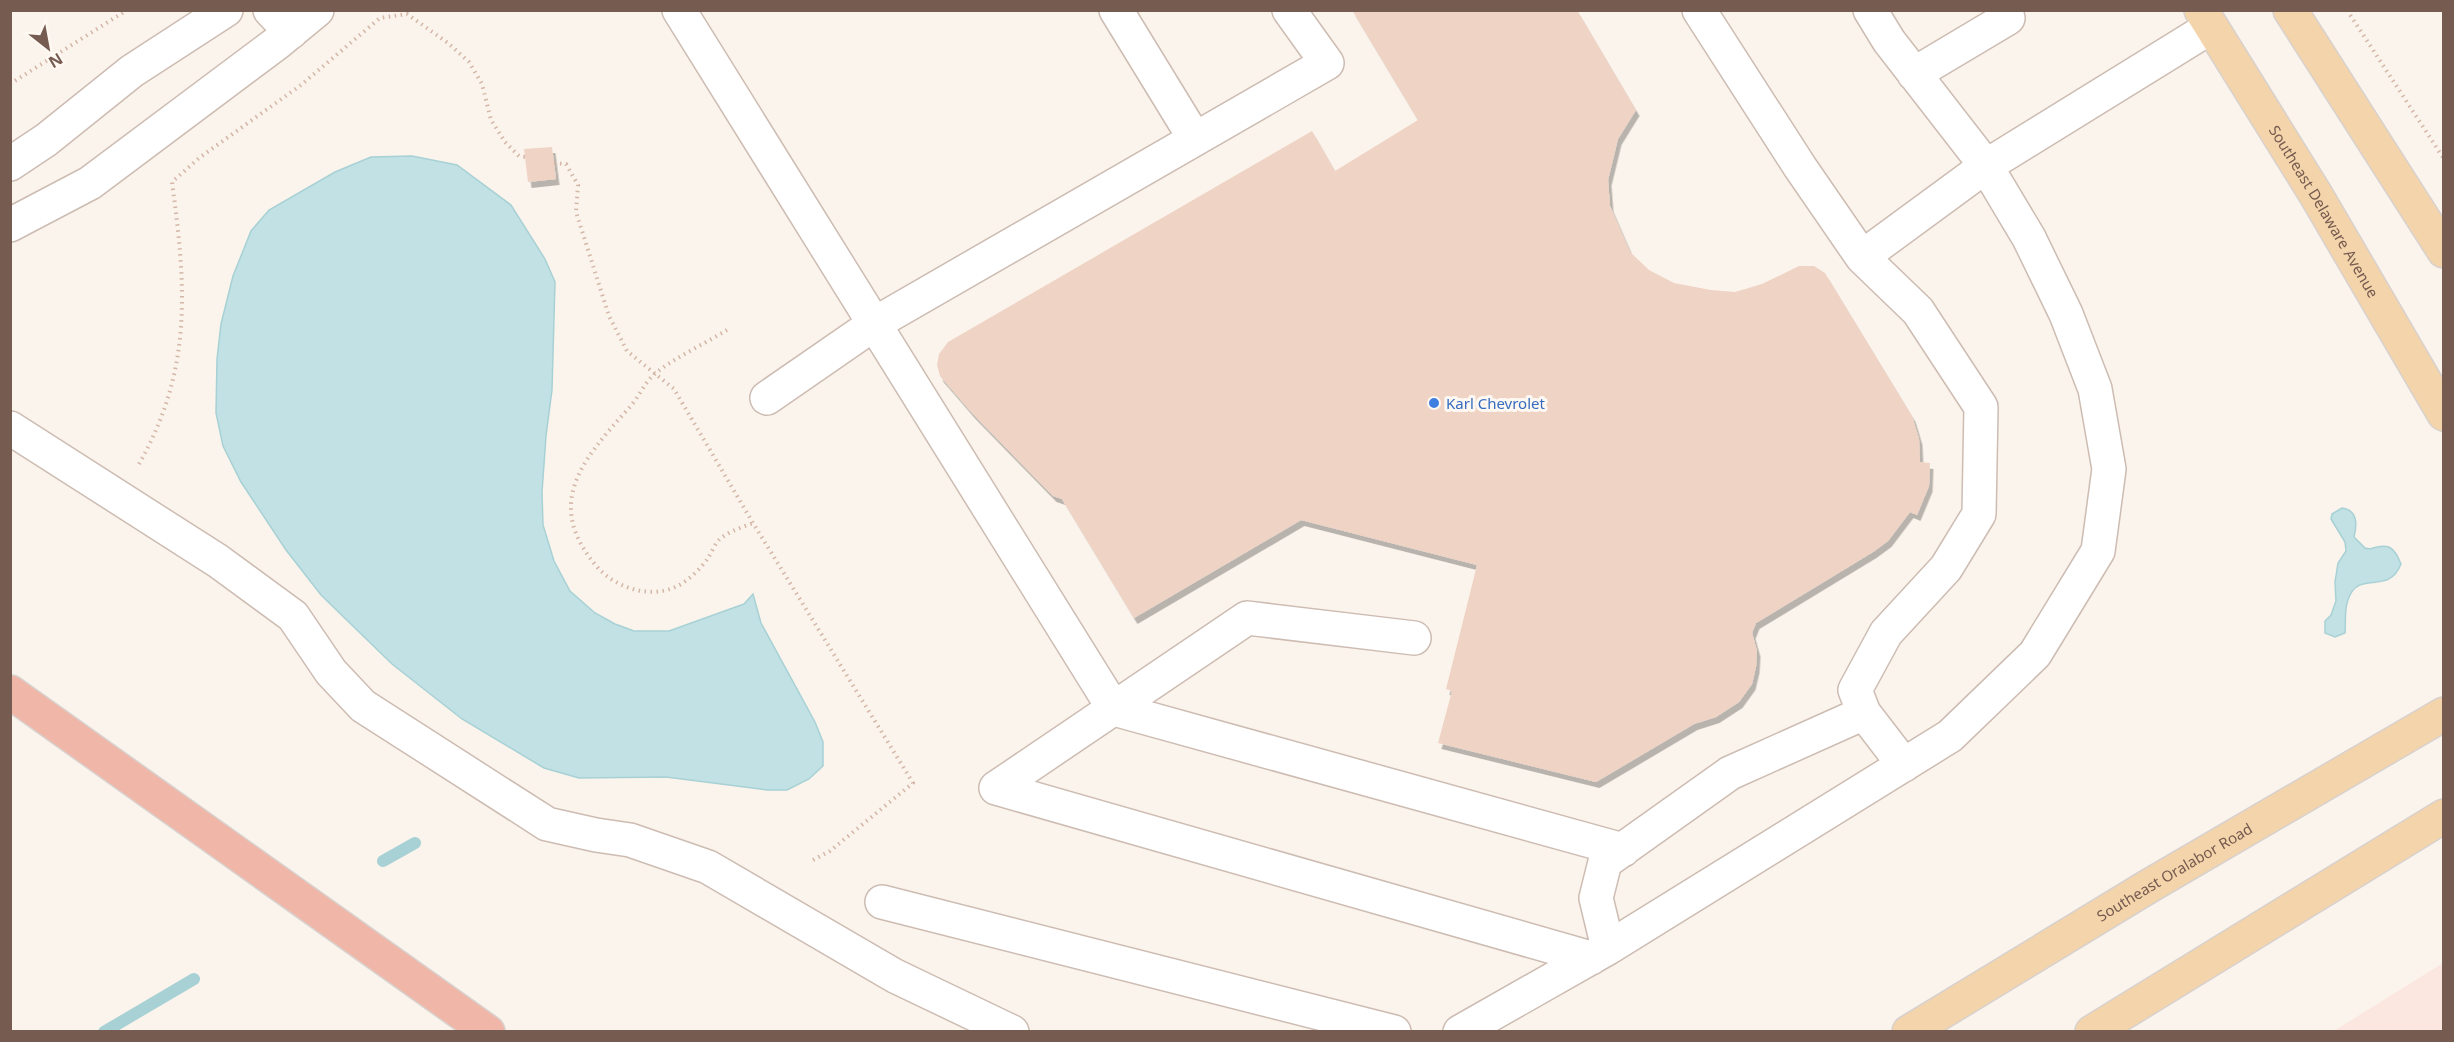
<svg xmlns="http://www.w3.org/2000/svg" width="2454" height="1042" font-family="'Noto Sans',sans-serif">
  <defs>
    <filter id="shadow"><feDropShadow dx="3.5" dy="6" stdDeviation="0" flood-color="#0004"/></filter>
  </defs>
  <rect width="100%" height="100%" fill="#fbf4ec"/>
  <path fill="#fbe7e0" d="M2443,963V1031H2334Z"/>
  <path fill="#c1e1e4" stroke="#a8d1d5" stroke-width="1.5" d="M412,156L457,165L511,205L545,259L555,282L552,390L546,436L542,492L543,525L554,561L570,591L595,613L615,624L634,631H669L744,604L753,594L761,623L815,722L823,742V766L809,779L787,790H767L666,777L579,778L544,768L462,719L392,664L321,595L286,550L241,482L223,446L216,413L217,359L221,324L233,276L251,231L269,210L335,172L371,157Z
    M2342,508C2358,510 2357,525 2354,537L2365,548L2370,549C2388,543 2394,546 2401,564C2388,597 2358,568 2348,600C2344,610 2346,622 2345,633L2335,637L2325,633V621L2331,615L2336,601L2335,582L2338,563L2346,551L2345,542L2331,519L2332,514Z"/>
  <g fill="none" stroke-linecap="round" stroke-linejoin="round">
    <path stroke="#a8d1d5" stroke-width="12" d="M383,861L415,843
      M104,1032L194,979"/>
  </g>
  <path fill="#efd3c5" filter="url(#shadow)" d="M1352,10H1577L1636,110L1618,139L1608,180L1610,206L1630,252L1649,270L1674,283L1711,290L1735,292L1762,284L1799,266H1814L1825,273L1912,416L1919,439L1920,462L1930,463L1929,486L1917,515L1910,512L1888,541L1873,552L1756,623L1752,633L1757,651L1756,667L1752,684L1739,702L1716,717L1694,724L1596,782L1438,743L1452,691L1446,689L1477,565L1301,520L1134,618L1062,499L1053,496L972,413L940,376L937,365L939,354L948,342L1312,131L1335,171L1418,120Z
    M552,147L556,179L528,182L524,149Z"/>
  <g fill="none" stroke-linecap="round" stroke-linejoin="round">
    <g stroke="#cdbcb2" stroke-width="36">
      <path id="minor" d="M270,10L291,32
        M679,10L1114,709L1623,850
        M1116,10L1195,139
        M1699,10L1800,167L1862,257L1986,166L1889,41L1870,10
        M1914,74L2008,18L2003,10
        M10,164L46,140L132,71L226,10
        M10,225L90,183L277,43L317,10
        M1862,257L1918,311L1981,407L1979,514L1946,568L1886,633L1855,690L1864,713L1904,765
        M767,398L874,324L1327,63L1289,10
        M10,428L218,561L293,616L331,672L363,706L547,824L596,835L630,840L708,867L895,976L1012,1032
        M996,788L1591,958
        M996,788L1247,618L1414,638
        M882,902L1394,1032
        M1608,948L1596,898L1605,862L1730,773L1864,713
        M1460,1032L1608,948L1950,736L2035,654L2098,551L2109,469L2095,389L2066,314L2029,238L1986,166L2211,27"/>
    </g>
    <g stroke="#d8d1ce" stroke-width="36">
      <g id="major">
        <path id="s1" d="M2201,10L2316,195L2444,414"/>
        <path d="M2290,10L2444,251"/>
        <path id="s2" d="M1909,1032L2149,886L2444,714"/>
        <path d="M2092,1032L2444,816"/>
      </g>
    </g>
    <g stroke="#d8d1ce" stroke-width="36">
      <path id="highway" d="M10,692L488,1032"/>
    </g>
    <path stroke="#d4b6a7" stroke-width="4" stroke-dasharray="1.5 4.5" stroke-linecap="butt" d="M2347,10L2444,159
      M10,84L127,10
      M554,163L566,164L578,185L576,212L609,316L627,351L674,389L753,523L913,783L830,851L811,861
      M727,330C704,344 678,356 657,372C645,381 639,397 629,408C582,460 542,505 599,569C616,587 646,597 670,589C684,585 700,570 708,558C712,552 715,543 720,539C729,531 743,527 753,523
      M139,464C193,369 186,286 172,182L199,158L301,85L380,18L407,14L448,43L469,62L482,84L491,120L505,142L519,156L525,157"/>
    <use href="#minor" stroke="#fff" stroke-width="33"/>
    <use href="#major" stroke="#f4d4aa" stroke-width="33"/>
    <use href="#highway" stroke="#f0b6a7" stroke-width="33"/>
  </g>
  <circle fill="#3f7fe0" stroke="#fef8f2" stroke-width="2" cx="1434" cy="403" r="6"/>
  <g text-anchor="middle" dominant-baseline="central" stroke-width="6" stroke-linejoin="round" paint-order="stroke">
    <g font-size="15" fill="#755b50" stroke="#fef8f2">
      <text stroke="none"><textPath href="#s1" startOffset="236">Southeast Delaware Avenue</textPath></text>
      <text stroke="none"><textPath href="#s2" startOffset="310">Southeast Oralabor Road</textPath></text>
    </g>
    <g font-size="15" fill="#366cbe" stroke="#fef8f2" text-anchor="start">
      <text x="1446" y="403">Karl Chevrolet</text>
    </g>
  </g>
  <rect width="2454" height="1042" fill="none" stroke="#755b50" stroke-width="24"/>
  <g transform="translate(48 48) rotate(149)" stroke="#fef8f2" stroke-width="4.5" paint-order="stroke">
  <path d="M0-4.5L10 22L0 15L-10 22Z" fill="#755b50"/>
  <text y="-9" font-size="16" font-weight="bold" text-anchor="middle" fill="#755b50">N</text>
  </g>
</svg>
